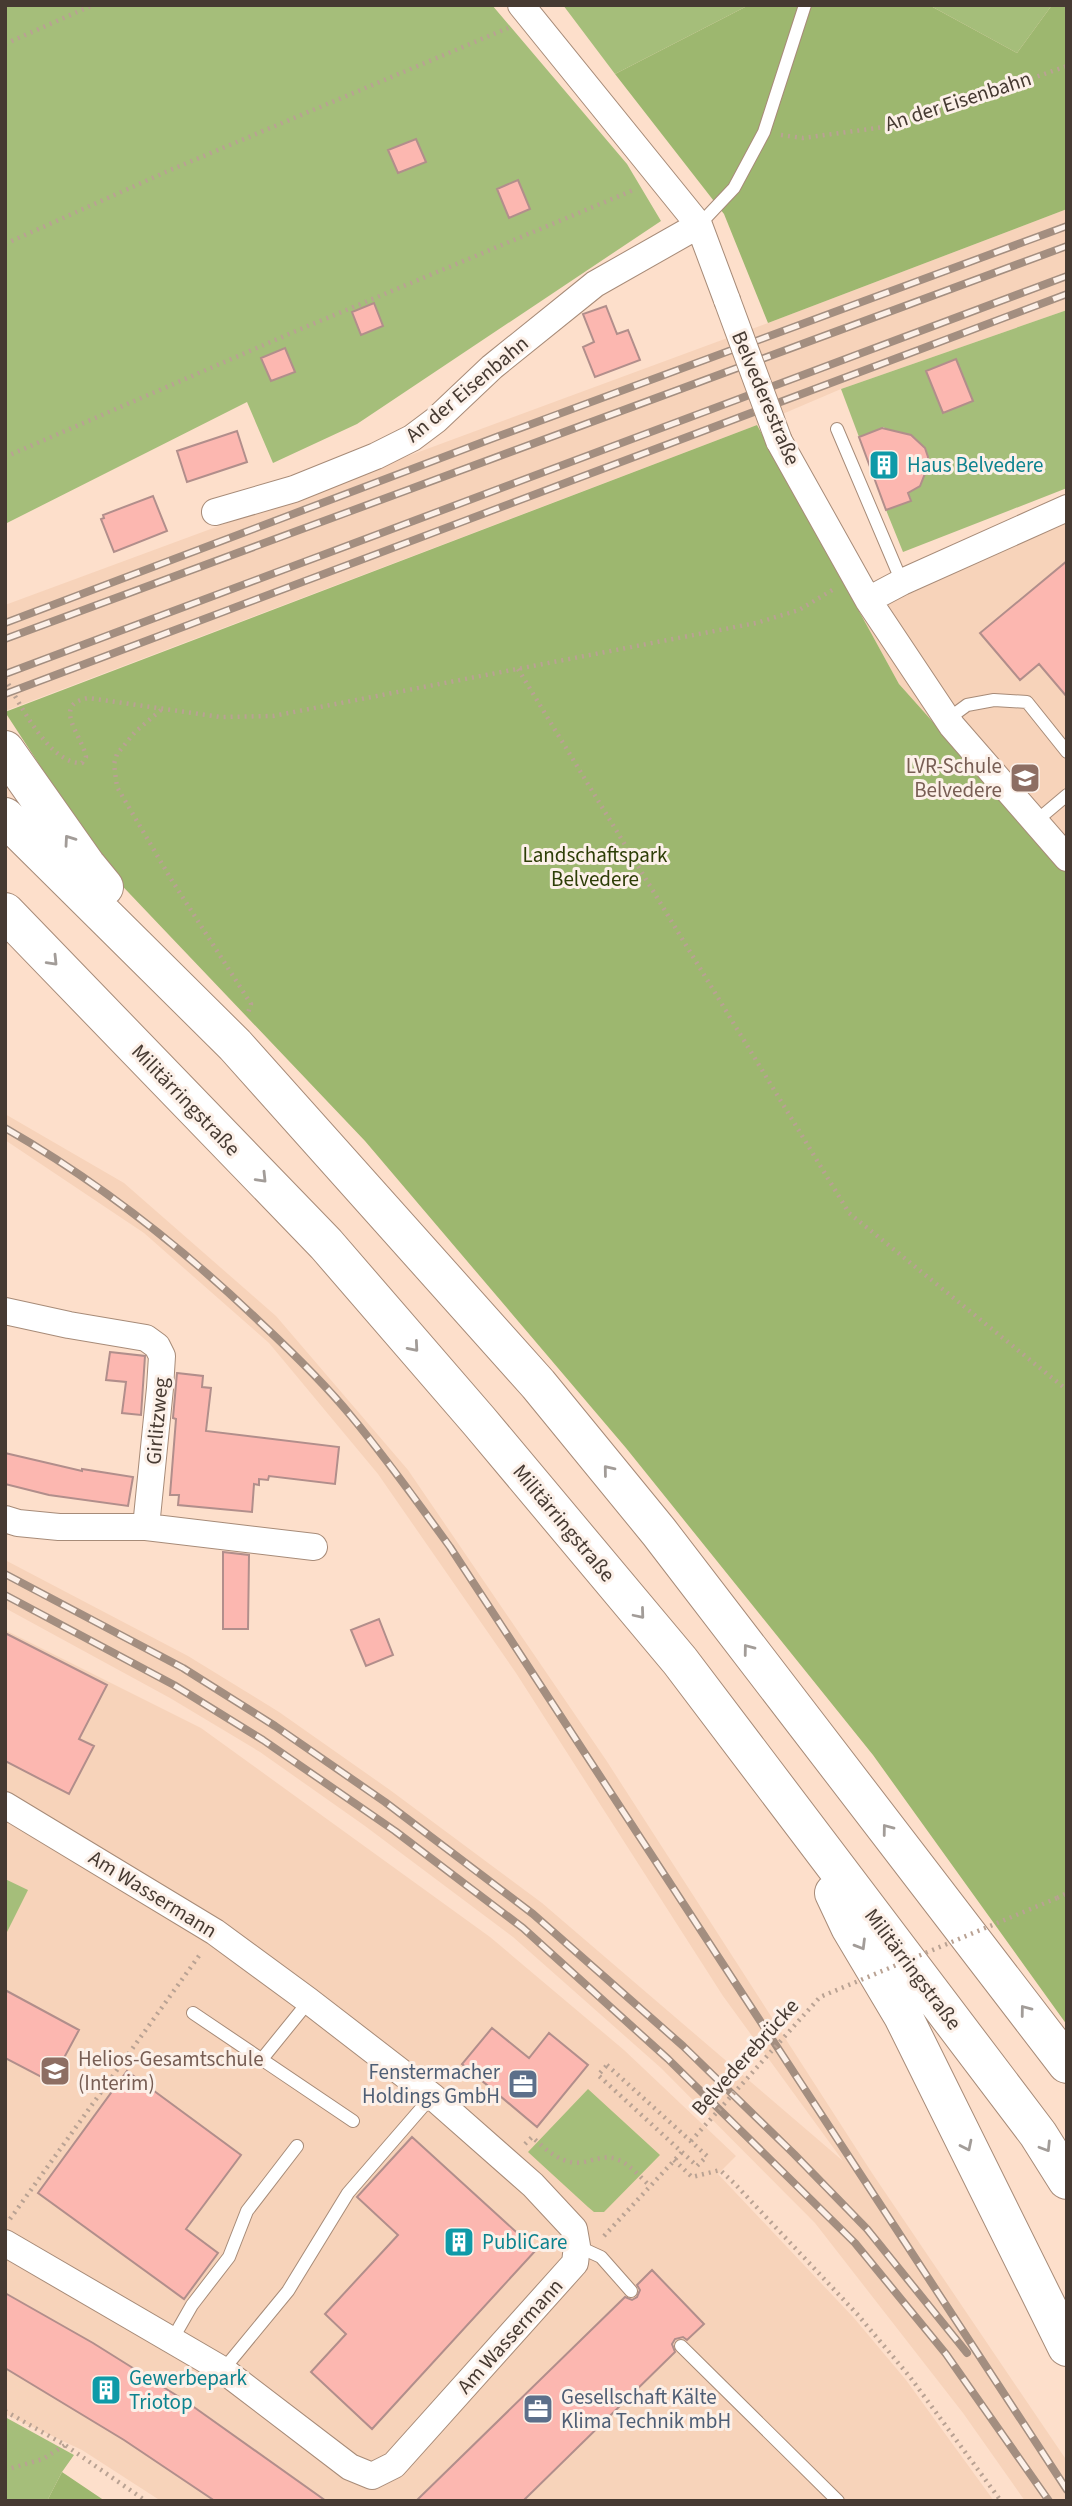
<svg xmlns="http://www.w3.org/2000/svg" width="1072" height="2506" font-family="'Source Sans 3',sans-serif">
  <rect width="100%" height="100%" fill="#fddfcb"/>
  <path fill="#f7d3ba" d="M1067,209V310L841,389L757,425L5,711V605L768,323Z
    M1067,515V872L899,684L861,615Z
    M5,1114L124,1183L276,1316L408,1470L606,1760L872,2173L1067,2461V2501H1025L963,2413L815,2223L661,2068L513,1937L365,1826L260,1752L170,1698L5,1608V1560L188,1656L279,1712L390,1790L542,1903L843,2161L723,1996L516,1673L378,1474L269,1343L144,1233L5,1140Z
    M5,1630L201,1728L490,1937L624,2050L736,2156L718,2174L854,2318L906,2380L994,2501H161L82,2450L5,2414Z"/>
  <path fill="#a5be7a" d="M5,5H492L627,164L661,221L357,424L273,463L247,402L5,524Z
    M563,5H749L615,74Z
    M929,5H1052L1017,53Z
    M1067,310V488L903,552L886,510L911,500L887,433L884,427L859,437L841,389Z
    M5,1879L28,1890L5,1936Z
    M588,2089L660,2155L604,2212H594L588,2207L528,2152Z
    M5,2417L74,2455L62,2472L47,2501H5Z"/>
  <path fill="#9db76f" d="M749,5H929L1017,53L1052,5H1067V209L768,323L724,214L615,74Z
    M757,425L899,684L1067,872V2025L873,1755L626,1448L365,1141L110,873L5,712Z
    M62,2472L105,2501H47Z"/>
  <path fill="#fcb7b0" stroke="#b18e8b" stroke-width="2" d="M416,139L426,162L398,173L388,150Z
    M518,180L530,209L509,218L497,189Z
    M374,303L383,326L361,335L352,312Z
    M606,306L617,334L628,330L640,360L595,377L583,347L594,342L583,314Z
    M285,348L295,372L271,381L261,358Z
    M956,359L973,401L943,413L926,371Z
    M882,428L911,435L925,448L928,457V466L920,486L908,493L911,501L886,510L859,437Z
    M237,431L247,462L187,482L177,451Z
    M153,496L167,531L114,552L101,519L104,518L103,515Z
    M1067,561V697L1039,664L1020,680L980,633Z
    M110,1352L145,1356L141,1415L122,1413L126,1382L106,1380Z
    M177,1373L203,1376L202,1387L211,1388L206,1431L339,1447L335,1484L269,1476L268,1480L259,1479V1485L254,1484L252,1512L178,1505L179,1495H170L176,1419L173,1418Z
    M5,1453L82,1471V1469L133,1477L128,1506L49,1495L5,1484Z
    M223,1552L249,1555L248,1629H223Z
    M379,1619L393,1655L366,1666L351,1630Z
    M5,1633L107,1685L79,1739L94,1746L69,1794L5,1761Z
    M5,1990L79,2030L51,2082L5,2058Z
    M492,2028L529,2058L549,2033L588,2065L537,2127L462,2064Z
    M127,2071L241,2155L186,2229L218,2253L184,2299L38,2193Z
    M412,2137L536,2250L372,2429L311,2372L346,2334L325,2314L398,2235L357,2197Z
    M652,2270L704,2324L687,2340L683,2337L675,2339L672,2344L675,2352L523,2501H416L625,2297L632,2300L637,2297L640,2290L637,2285Z
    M5,2293L93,2343L184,2400L326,2501H215L124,2440L5,2368Z"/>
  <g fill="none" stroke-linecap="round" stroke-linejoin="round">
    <g stroke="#a78b78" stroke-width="14">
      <path id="lane" d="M699,225L734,188L764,132L805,5
        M837,429L902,582
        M948,719L967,705L994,700L1027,702L1067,752
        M1035,822L1067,795
        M193,2013L353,2121
        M262,2059L309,2001
        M577,2246L601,2257L631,2291
        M172,2340L192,2305L229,2257L247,2211L297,2146
        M681,2346L838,2501
        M223,2370L288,2291L348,2193L432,2096"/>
    </g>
    <g stroke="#a78b78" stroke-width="28">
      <path id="street" d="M521,5L699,225L727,300
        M779,441L868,600L952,726L1067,858
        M215,512L294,489L376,456L412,438L436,420L492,367L595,284L699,225
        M868,600L902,582L1067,508
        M5,1311L69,1325L146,1338L157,1346L162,1356L160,1388L146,1527
        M5,1519L18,1523L59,1527H146L314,1547
        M5,1805L215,1932L309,2001L432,2096L533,2185L574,2229L577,2246L575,2263L394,2465L372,2476L350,2467L223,2370L5,2243"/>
    </g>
    <g stroke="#a78b78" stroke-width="40">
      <path id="highway" d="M5,750L86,865L104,887
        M5,817L235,1045L538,1384L659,1532L1067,2064
        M5,912L326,1244L479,1421L680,1661L1038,2134L1067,2180
        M834,1893L850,1927L903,2016L1067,2347"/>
    </g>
    <path stroke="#b9a293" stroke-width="4.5" stroke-dasharray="2 5" stroke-linecap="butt" d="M5,44L93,5
      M781,135L803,138L899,125L1067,66
      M5,244L168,171L508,28
      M5,457L296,331L636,189
      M518,669L849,1213L1067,1390
      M5,678C19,703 50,765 82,763L86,757C82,735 51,705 88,698L220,717L273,716L756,623L799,610L834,589
      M161,710L135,732L117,754L114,764L117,787L171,879L251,1004L248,1013
      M1057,1898L1067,1893
      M607,2065L707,2156L697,2166L598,2075Z
      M525,2144L532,2137C547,2150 562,2166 584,2162C595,2160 605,2155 616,2159C629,2163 640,2177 650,2186
      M674,2160L692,2177L720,2170L734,2183L858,2315L910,2377L1001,2501
      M10,2219L201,1953
      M604,2236L682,2152
      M5,2411L65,2445L146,2501
      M5,2470L43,2459L65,2445"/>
    <use href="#lane" stroke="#fff" stroke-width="12"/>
    <use href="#street" stroke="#fff" stroke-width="26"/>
    <use href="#highway" stroke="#fff" stroke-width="38"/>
    <g stroke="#a38e80" stroke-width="8">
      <path id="rail" d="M5,623L499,436L1067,226
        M5,639L1067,246
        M5,674L1067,276
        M5,694L1067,294
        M5,1128C99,1182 184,1249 262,1324C293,1353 324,1383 351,1416C386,1458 418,1503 450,1547L1067,2490
        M5,1574L183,1668L275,1726L385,1802L533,1914L683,2046L794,2154L867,2229L967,2353
        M5,1595L174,1685L263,1740L395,1831L523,1928L668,2059L855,2243L946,2354L1049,2501"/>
    </g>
    <use href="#rail" stroke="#fcf0e8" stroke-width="5" stroke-dasharray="16" stroke-linecap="butt"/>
    <g stroke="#a78b78" stroke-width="28" stroke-linecap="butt">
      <path id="street-bridge" d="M727,300L779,441"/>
    </g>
    <path stroke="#b9a293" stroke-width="4.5" stroke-dasharray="2 5" stroke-linecap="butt" d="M691,2141L820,1997L1057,1898"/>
    <use href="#street-bridge" stroke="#fff" stroke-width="26"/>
  </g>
  <defs><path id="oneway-chevron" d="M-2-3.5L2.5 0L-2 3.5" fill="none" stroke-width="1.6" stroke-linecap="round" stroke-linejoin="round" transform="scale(1.75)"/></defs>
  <g stroke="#a29c98">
    <use href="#oneway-chevron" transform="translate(69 840) rotate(-125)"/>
    <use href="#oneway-chevron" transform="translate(53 961) rotate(46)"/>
    <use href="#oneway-chevron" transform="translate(262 1178) rotate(46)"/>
    <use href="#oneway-chevron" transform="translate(414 1347) rotate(49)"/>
    <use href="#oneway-chevron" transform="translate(608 1470) rotate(-129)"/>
    <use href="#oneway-chevron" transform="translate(640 1614) rotate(50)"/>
    <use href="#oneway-chevron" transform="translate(748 1649) rotate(-127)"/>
    <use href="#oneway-chevron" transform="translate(887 1829) rotate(-127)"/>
    <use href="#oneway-chevron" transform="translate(861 1945) rotate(59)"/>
    <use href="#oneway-chevron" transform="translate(1025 2010) rotate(-127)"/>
    <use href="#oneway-chevron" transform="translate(967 2146) rotate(64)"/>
    <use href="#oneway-chevron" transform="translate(1046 2147) rotate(58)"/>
  </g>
  <defs>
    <g id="building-square" transform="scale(1.575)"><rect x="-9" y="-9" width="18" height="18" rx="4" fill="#0f9aa8" stroke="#fcf0e8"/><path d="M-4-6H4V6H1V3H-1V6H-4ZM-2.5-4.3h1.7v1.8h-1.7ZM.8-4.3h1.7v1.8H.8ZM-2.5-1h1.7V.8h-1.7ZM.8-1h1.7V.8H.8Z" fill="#fff"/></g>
    <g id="school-square" transform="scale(1.575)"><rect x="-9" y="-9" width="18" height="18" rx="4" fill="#8d6e63" stroke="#fcf0e8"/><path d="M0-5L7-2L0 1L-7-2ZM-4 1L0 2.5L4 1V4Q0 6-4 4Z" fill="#fff"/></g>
    <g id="office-square" transform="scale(1.575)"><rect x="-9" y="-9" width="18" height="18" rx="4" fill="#5c6f8a" stroke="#fcf0e8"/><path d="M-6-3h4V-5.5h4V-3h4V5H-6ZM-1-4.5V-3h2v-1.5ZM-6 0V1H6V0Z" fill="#fff"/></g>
  </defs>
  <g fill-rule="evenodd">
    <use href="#building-square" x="884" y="465"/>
    <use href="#school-square" x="1025" y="778"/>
    <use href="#school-square" x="55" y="2071"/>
    <use href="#office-square" x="523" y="2084"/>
    <use href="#building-square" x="459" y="2242"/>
    <use href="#building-square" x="106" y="2390"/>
    <use href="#office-square" x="538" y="2409"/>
  </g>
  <g text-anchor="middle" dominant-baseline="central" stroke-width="6" stroke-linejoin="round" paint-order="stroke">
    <g font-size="21" fill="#463a32" stroke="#fcf0e8">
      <text transform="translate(958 101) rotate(-18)">An der Eisenbahn</text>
      <text transform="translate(467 389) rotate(-40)">An der Eisenbahn</text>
      <text transform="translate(766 398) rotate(67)">Belvederestraße</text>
      <text transform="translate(186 1100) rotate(46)">Militärringstraße</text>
      <text transform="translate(157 1421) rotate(-85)">Girlitzweg</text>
      <text transform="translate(564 1523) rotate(50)">Militärringstraße</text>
      <text transform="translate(153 1894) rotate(32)">Am Wassermann</text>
      <text transform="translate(913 1969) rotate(53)">Militärringstraße</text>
      <text transform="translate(745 2057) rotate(-48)">Belvederebrücke</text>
      <text transform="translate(510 2336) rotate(-48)">Am Wassermann</text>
    </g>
    <g font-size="21" fill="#0d838f" stroke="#fcf0e8" text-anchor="start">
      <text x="907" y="465">Haus Belvedere</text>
      <text x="482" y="2242">PubliCare</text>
      <text x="129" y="2378">Gewerbepark<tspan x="129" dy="24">Triotop</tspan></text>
    </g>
    <g font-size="21" fill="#785e54" stroke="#fcf0e8" text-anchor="end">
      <text x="1002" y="766">LVR-Schule<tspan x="1002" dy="24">Belvedere</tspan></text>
      <text x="78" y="2059" text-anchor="start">Helios-Gesamtschule<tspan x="78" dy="24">(Interim)</tspan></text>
    </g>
    <g font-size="21" fill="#2e3e07" stroke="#fcf0e8">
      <text x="595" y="855">Landschaftspark<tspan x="595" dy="24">Belvedere</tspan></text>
    </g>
    <g font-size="21" fill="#4e5e75" stroke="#fcf0e8" text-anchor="end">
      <text x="500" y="2072">Fenstermacher<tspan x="500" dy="24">Holdings GmbH</tspan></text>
      <text x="561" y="2397" text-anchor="start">Gesellschaft Kälte<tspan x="561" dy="24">Klima Technik mbH</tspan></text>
    </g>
  </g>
  <rect width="1072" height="2506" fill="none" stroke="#463a32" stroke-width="14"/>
</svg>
